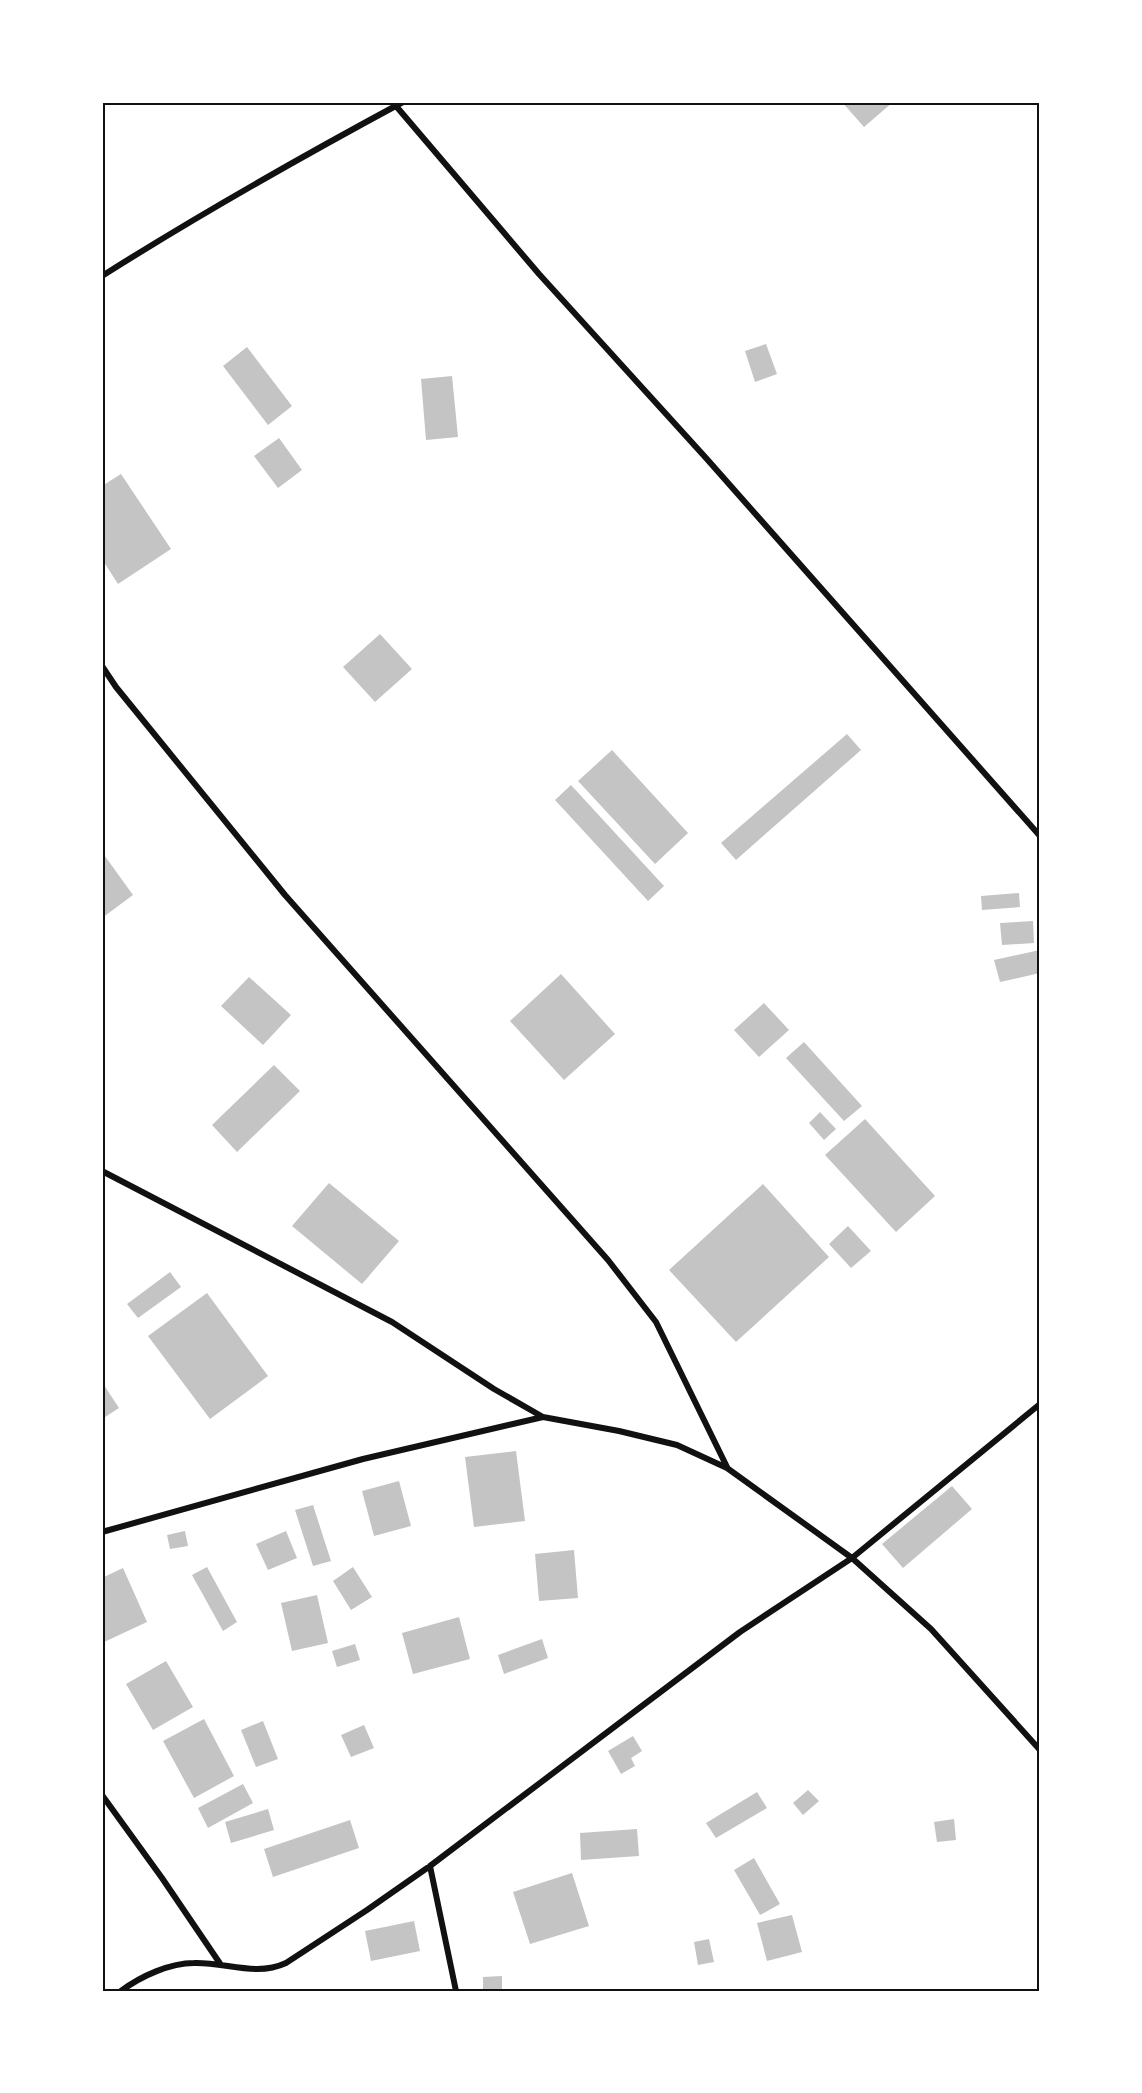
<svg xmlns="http://www.w3.org/2000/svg" width="1142" height="2093" font-family="'Open Sans',sans-serif">
  <rect width="100%" height="100%" fill="#fff"/>
  <path fill="#c4c4c4" d="M842,102H893L864,127Z
    M766,344L777,374L755,382L745,351Z
    M247,347L292,406L268,425L223,366Z
    M452,376L458,437L426,440L421,379Z
    M279,438L302,470L278,488L254,456Z
    M121,474L171,549L118,584L102,559V486Z
    M380,634L412,669L375,702L343,667Z
    M847,734L861,750L736,860L721,843Z
    M612,750L688,833L655,864L578,781Z
    M571,785L664,886L648,901L555,800Z
    M102,852L133,895L102,918Z
    M1019,893L1020,907L982,910L981,896Z
    M1033,921L1034,943L1002,945L1000,923Z
    M1040,950V973L1000,982L994,960Z
    M561,974L615,1034L564,1080L510,1021Z
    M249,977L291,1015L263,1045L221,1006Z
    M764,1003L789,1030L759,1057L734,1030Z
    M804,1042L862,1106L844,1121L786,1058Z
    M274,1065L300,1091L237,1152L212,1125Z
    M820,1112L836,1129L824,1140L809,1123Z
    M865,1119L935,1196L896,1232L825,1155Z
    M329,1183L399,1241L362,1284L292,1226Z
    M763,1184L829,1257L736,1342L669,1270Z
    M848,1226L871,1251L851,1268L829,1244Z
    M170,1272L181,1287L138,1318L127,1304Z
    M207,1293L268,1376L210,1419L148,1336Z
    M102,1382L119,1408L102,1419Z
    M516,1451L525,1521L474,1527L465,1457Z
    M399,1481L411,1526L374,1536L362,1491Z
    M952,1486L972,1509L903,1568L882,1544Z
    M313,1505L331,1561L313,1566L295,1510Z
    M185,1531L188,1546L170,1549L167,1535Z
    M286,1531L297,1558L268,1570L256,1544Z
    M574,1550L578,1598L539,1601L535,1554Z
    M207,1567L237,1622L223,1631L192,1575Z
    M353,1567L372,1597L351,1610L333,1581Z
    M123,1568L147,1622L102,1643V1578Z
    M317,1595L328,1643L292,1651L281,1603Z
    M459,1617L470,1659L413,1674L402,1633Z
    M542,1639L548,1658L504,1674L498,1655Z
    M355,1644L360,1660L337,1667L332,1651Z
    M166,1661L193,1707L153,1730L126,1684Z
    M204,1719L234,1776L194,1798L163,1741Z
    M263,1721L278,1759L256,1767L241,1730Z
    M364,1725L374,1748L351,1757L341,1735Z
    M633,1736L642,1751L631,1758L635,1766L621,1774L608,1751Z
    M243,1784L253,1803L208,1828L198,1808Z
    M808,1790L819,1801L803,1815L793,1803Z
    M757,1792L767,1808L716,1838L706,1823Z
    M268,1809L274,1830L231,1843L225,1822Z
    M954,1819L956,1840L937,1842L934,1822Z
    M350,1820L359,1848L273,1877L264,1849Z
    M637,1829L639,1856L581,1860L580,1833Z
    M754,1858L780,1904L760,1915L734,1870Z
    M572,1873L589,1926L530,1944L513,1892Z
    M792,1915L802,1952L767,1961L757,1923Z
    M414,1921L420,1951L371,1961L365,1931Z
    M709,1939L714,1962L698,1965L694,1942Z
    M502,1976V1991H483V1977Z"/>
  <g fill="none" stroke-linecap="round" stroke-linejoin="round">
    <path stroke="#111" stroke-width="6" d="M396,106L539,274L706,458L1040,836
      M102,276C200,214 301,157 403,102
      M102,666L116,687L285,895L608,1260L656,1322L727,1467
      M102,1171L392,1322L494,1389L543,1417L619,1431L677,1445L727,1468L852,1558L931,1629L1040,1750
      M102,1532L363,1459L543,1417
      M102,1795L162,1878L221,1965
      M430,1866L456,1991
      M121,1991C141,1976 170,1963 194,1963C226,1962 256,1977 286,1963L367,1910L430,1866L740,1632L852,1558L1040,1404"/>
  </g>
  <rect width="1142" height="2093" fill="none" stroke="#ffffff" stroke-width="207"/>
  <rect x="104" y="104" width="934" height="1886" fill="none" stroke="#111" stroke-width="2"/>
</svg>
